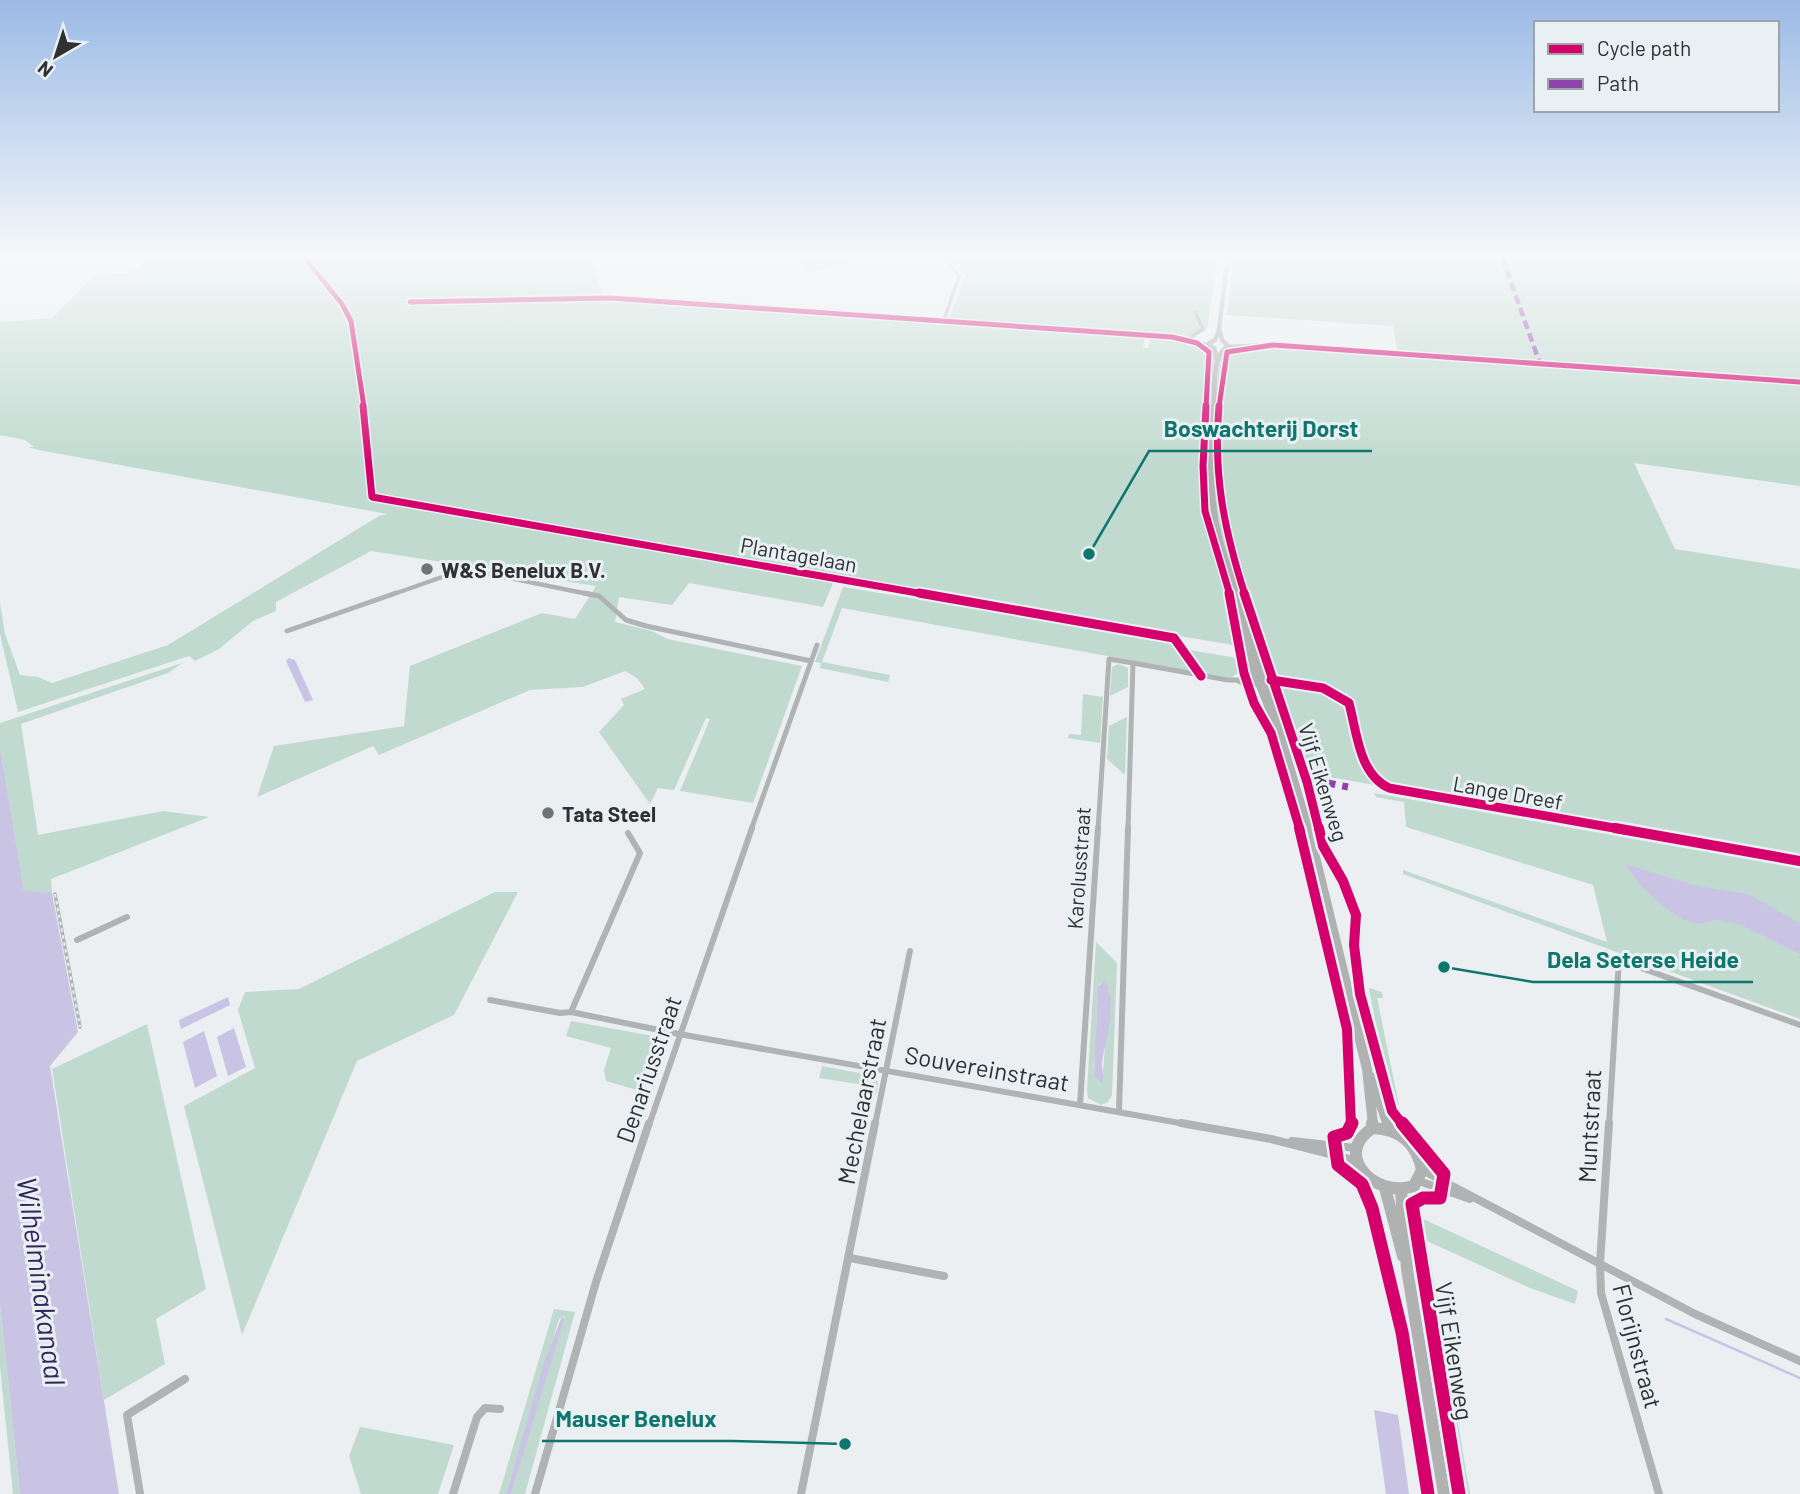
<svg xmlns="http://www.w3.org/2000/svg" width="1800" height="1494" font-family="Barlow,sans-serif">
  <rect width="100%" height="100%" fill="#ebeff1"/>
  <path fill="#c0dacf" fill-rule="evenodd" d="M149,257H588L606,299L1145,337L1143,348H1148L1151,337L1180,340L1199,347L1202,352L1227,356L1230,350L1221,353L1223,350L1267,346L1397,350L1393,326L1227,315L1234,257H1800V486L1634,463L1675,549L1800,569V860L1307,773L1282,696L1262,651L1246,648L1253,668L1244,670L1239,646L716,558L712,562L833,583L823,607L689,583L672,605L619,597L615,622L652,631L667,639L802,666L753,803L680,791L710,719L706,718L674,790L658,788L650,804L599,732L624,705L621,699L645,689L637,678L625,671L583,687L530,690L379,755L373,746L257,797L274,746L404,726L410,666L542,613L575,619L596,586L371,551L276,602V611L253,621L219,649L195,661L189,656L18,712L0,634V603L5,634L20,675L38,677L52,683L168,645L379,516L387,514L39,450L28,447H34L25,440L0,435V322L52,318L95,275L132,273Z
    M794,257H870L806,273Z
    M949,257H1218L1207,329L1186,337L949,319L966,275Z
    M843,587L1175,641L1192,668L1190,671L842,608L822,662L890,675L888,682L820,668L821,663L815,662Z
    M1184,649L1237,658L1240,671L1231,678L1203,673Z
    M182,663L168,673L21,724L38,835L163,811L209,817L51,879L52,893L24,892L0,747V723Z
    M1118,664L1128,668V687L1110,696L1112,667Z
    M1083,694L1103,697L1100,743L1068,738L1069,734L1081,735Z
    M1127,717L1125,775L1107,759L1109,726Z
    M1374,793L1800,868V1019L1403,874V870L1607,942L1593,885L1406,827L1404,802L1376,797Z
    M495,892H518L454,1015L357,1061L242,1335L184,1106L255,1068L238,1010L245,992L299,989Z
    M1096,942L1117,963L1112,1095L1108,1102L1101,1105L1088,1098L1087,1090ZM1103,982L1110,991L1102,1081L1094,1072C1093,1060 1098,1049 1097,1037C1096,1020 1097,1002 1099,985Z
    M1369,988L1382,992L1383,998H1377L1399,1105L1390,1098Z
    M571,1021L664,1038L644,1092L606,1081L604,1070L611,1048L566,1036Z
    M147,1024L206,1289L156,1319L165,1364L104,1400L52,1069Z
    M822,1066L875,1076L878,1084L876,1094L863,1093L864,1085L819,1078Z
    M1419,1217L1578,1291L1575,1304L1530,1288L1427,1241L1470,1494H1463Z
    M0,1304L20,1494H13L0,1367Z
    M554,1309L575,1312L525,1494H511L564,1316L559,1319L506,1494H499Z
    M360,1427L454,1445L438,1494H361L349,1456Z"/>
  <path fill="#c9c4e4" d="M289,658L295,660L313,700L305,702L286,661Z
    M0,747L24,891L52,893L78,1032L50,1066L119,1494H20L0,1304Z
    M1625,864L1697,886L1748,894L1800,923V954L1739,924L1715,920L1699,924L1684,920L1664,907L1640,885Z
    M1104,981C1119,999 1106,1038 1102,1062C1101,1070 1105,1076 1102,1083L1094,1076L1098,987Z
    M228,997L230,1005L181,1029L179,1020Z
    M234,1028L246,1067L228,1076L217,1037Z
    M204,1031L217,1076L195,1088L183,1042Z
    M562,1316L564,1320L511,1494H506L545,1360Z
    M1374,1410L1398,1415L1409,1494H1386Z"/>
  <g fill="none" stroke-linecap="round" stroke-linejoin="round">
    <path stroke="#c9c4e4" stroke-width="2.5" d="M1666,1319L1800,1378"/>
    <path stroke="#b0b3b3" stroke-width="3.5" d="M944,257L959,276L944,320L1172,337L1209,345
      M1187,340L1203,329L1195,312"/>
    <path stroke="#b0b3b3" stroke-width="4.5" d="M391,595L465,569L593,595"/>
    <path stroke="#b0b3b3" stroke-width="5" d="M584,593L599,596L626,620L646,626L811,661
      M287,631L396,593
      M1238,681L1248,685L1262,683
      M751,830L817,645
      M1098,830L1109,659L1133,663
      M1128,830L1133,663L1228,680H1258"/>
    <path stroke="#b0b3b3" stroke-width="6" d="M628,833L640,853L571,1012L679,1034L1191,1125
      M77,940L127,917
      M490,1000L560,1013L571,1012
      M1080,1104L1098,828
      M1119,1111L1128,828
      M649,1125L752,828
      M875,1125L910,951
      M1609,1125L1619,960L1800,1025"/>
    <path stroke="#b0b3b3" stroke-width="8" d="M1181,1123L1271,1139L1357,1161
      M1609,1123L1600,1264L1601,1293L1659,1494
      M1292,1141L1355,1148
      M1422,1170L1695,1314L1800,1361
      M1419,1181L1470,1199
      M850,1258L944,1276
      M140,1494L127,1415L185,1379
      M453,1494L477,1417L485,1408L500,1409
      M535,1494L596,1282L649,1123
      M801,1494L875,1123"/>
    <path stroke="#b0b2b2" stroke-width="4.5" d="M1227,347L1273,345L1800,382
      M1217,360L1214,348L1208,344L1215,340L1219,330
      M1214,407C1215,389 1211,356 1228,346L1222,340L1219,329L1228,257"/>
    <path stroke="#b0b2b2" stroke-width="6" d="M1214,406C1211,448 1208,495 1219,537C1224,557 1232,576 1239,595"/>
    <path stroke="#b0b2b2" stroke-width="8" d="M1238,593L1309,830
      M1239,606L1252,666L1275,723"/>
    <path stroke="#b0b2b2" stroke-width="10" d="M1308,828L1367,1069L1373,1125
      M1371,1077L1388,1125"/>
    <path stroke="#b0b2b2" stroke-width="12" d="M1372,1123L1373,1128
      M1388,1123L1390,1130
      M1373,1128C1400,1129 1417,1144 1422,1170L1414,1186C1373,1199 1332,1153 1373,1128Z
      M1385,1188L1403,1256
      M1401,1191L1407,1269L1444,1494"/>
    <g stroke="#b0b2b3" stroke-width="3.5">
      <path id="rail" d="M55,894L80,1027"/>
    </g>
    <use href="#rail" stroke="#e9f0f3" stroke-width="2" stroke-dasharray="3.5" stroke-linecap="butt"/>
    <path stroke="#8e44ad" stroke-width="4.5" stroke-dasharray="9 4.5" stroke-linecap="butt" d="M1502,257L1539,361"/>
    <path stroke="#8e44ad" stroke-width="7" stroke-dasharray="13 7" stroke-linecap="butt" d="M1303,778L1348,787"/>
    <g stroke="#e9f0f3" stroke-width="8">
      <path id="cycleway-far4" d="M304,257L342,304L351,321L364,407
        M410,302L610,298L1172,337L1197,343L1209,352
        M1206,407L1209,352
        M1219,407L1227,352L1273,345L1800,382"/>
    </g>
    <g stroke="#e9f0f3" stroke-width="10">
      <path id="cycleway-far3" d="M363,406L372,497L929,595
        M1206,406L1203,466L1205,511L1230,595
        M1219,406C1213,475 1224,529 1245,595"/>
    </g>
    <g stroke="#e9f0f3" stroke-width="13">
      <path id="cycleway-far2" d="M919,593L1174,638L1201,676
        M1229,593L1244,673L1254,703L1271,733L1300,830
        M1244,593L1307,782L1319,830
        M1271,680L1323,688L1349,703C1357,733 1359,774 1389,788L1625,830"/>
    </g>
    <g stroke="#e9f0f3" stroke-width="15">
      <path id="cycleway-far1" d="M1299,828L1347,1029L1351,1125
        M1319,828L1323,846L1343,881L1356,915L1354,945L1360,994L1392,1111L1403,1125
        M1615,828L1800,861"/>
    </g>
    <g stroke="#e9f0f3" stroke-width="18">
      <path id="cycleway" d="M1352,1123L1347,1133L1334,1137L1338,1165L1362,1184L1372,1208L1402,1332L1428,1494
        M1402,1123L1444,1174L1440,1198H1423L1412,1204L1459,1494"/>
    </g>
    <use href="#cycleway-far4" stroke="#d6006c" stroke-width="5"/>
    <use href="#cycleway-far3" stroke="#d6006c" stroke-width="7"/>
    <use href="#cycleway-far2" stroke="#d6006c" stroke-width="9"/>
    <use href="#cycleway-far1" stroke="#d6006c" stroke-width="10"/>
    <use href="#cycleway" stroke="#d6006c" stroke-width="13"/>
  </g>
  <linearGradient id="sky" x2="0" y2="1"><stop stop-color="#9bbae6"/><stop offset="0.55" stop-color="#f6f8f9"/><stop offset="1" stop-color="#f6f8f9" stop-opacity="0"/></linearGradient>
  <rect width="1800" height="466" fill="url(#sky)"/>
  <g fill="#707374" stroke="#e9f0f3" stroke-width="2.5">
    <circle cx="427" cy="569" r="7"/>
    <circle cx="548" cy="813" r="7"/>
  </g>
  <g text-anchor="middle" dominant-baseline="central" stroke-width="6" stroke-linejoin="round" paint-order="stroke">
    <g font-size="21" fill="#2e3031" stroke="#e9f0f3">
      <text transform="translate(799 554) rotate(10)">Plantagelaan</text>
      <text transform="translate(1324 782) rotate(73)">Vijf Eikenweg</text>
      <text transform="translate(1508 792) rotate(10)">Lange Dreef</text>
      <text transform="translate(1078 868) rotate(-86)">Karolusstraat</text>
    </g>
    <g font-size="21" font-weight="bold" fill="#2e3031" stroke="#e9f0f3" text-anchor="start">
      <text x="441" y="569">W&amp;S Benelux B.V.</text>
      <text x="562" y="813">Tata Steel</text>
    </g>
    <g font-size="24" fill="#2e3031" stroke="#e9f0f3">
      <text transform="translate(987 1068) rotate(10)">Souvereinstraat</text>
      <text transform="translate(648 1069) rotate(-71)">Denariusstraat</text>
      <text transform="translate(861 1101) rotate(-79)">Mechelaarstraat</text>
      <text transform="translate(1589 1126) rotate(-87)">Muntstraat</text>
      <text transform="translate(1638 1346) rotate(75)">Florijnstraat</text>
      <text transform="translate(1455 1351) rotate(81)">Vijf Eikenweg</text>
    </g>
    <g font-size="28" font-style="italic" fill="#35255c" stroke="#e9f0f3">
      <text transform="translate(42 1281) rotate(82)">Wilhelminakanaal</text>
    </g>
  </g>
  <path fill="none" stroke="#0f766e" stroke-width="2.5" d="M1089 554L1149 451H1372M1444 967L1533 982H1753M845 1444L731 1441H542"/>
  <g fill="#0f766e" stroke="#e9f0f3" stroke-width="2.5">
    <circle cx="1089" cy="554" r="7"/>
    <circle cx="1444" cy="967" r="7"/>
    <circle cx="845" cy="1444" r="7"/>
  </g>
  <g font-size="23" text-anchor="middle" font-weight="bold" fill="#0f766e" stroke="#e9f0f3" stroke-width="6" stroke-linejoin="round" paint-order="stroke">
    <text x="1261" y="437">Boswachterij Dorst</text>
    <text x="1643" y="968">Dela Seterse Heide</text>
    <text x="636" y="1427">Mauser Benelux</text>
  </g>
  <rect x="1534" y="21" width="245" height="91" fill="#e9f0f3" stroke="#9ea3a5" stroke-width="2"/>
  <rect x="1548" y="44" width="35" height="10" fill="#d6006c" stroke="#9ea3a5" stroke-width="2"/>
  <text x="1597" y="56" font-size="21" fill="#2e3031">Cycle path</text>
  <rect x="1548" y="79" width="35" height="10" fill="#8e44ad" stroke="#9ea3a5" stroke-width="2"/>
  <text x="1597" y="91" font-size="21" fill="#2e3031">Path</text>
  <g transform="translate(56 56) rotate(219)" stroke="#e9f0f3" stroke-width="5" paint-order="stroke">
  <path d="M0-5L12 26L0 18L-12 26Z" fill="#2e3031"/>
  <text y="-10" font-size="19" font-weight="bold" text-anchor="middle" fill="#2e3031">N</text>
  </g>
</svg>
